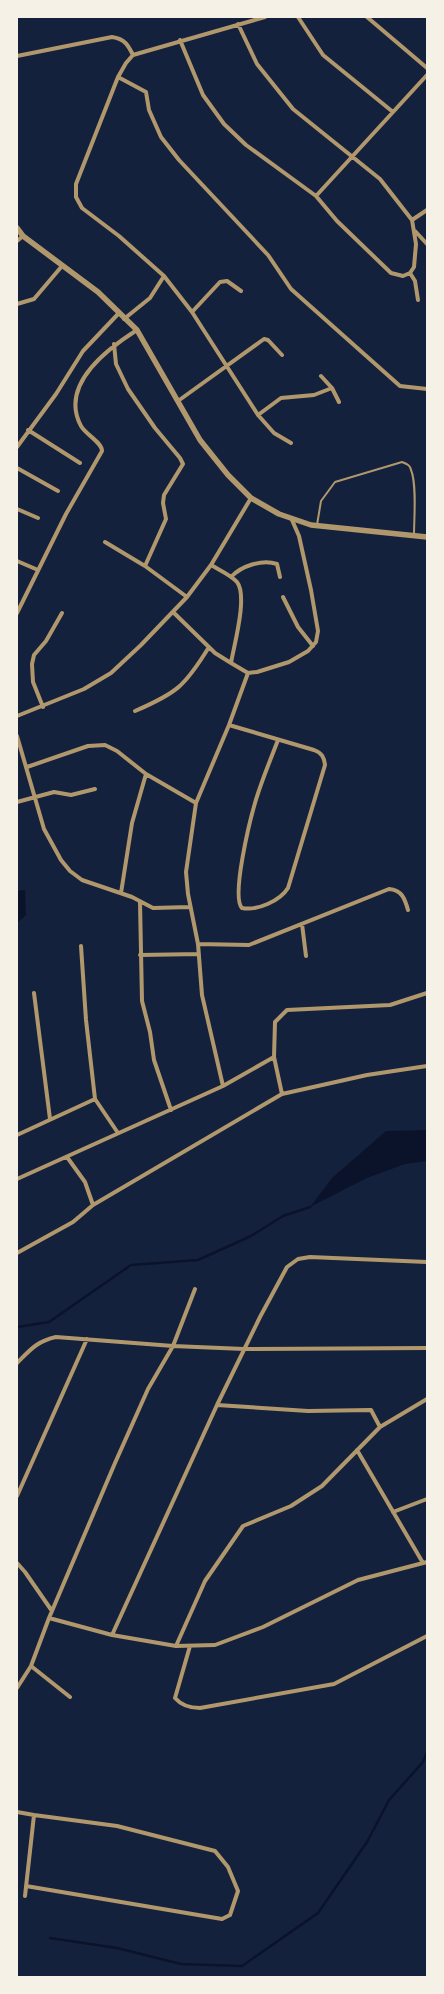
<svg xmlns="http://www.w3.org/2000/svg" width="444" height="1994" font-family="'DejaVu Sans',sans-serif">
  <rect width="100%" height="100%" fill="#14213d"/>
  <path fill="#0b132b" d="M25,890L26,915L17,923V891Z
    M427,1130V1161L405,1164L367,1178L310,1207L332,1178L386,1131Z"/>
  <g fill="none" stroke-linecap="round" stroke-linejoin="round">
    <path stroke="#0b132b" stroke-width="2.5" d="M17,1327L49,1322L131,1265L198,1260L251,1236L283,1216L310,1207
      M50,1938L117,1948L181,1964L242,1966L318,1913L367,1842L389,1800L423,1762L427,1752"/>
    <path stroke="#b1986c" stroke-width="2" d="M317,525L321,501L335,482L402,462C407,464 410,465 411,470C417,484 414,519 414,535"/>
    <path stroke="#b1986c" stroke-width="4" d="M265,17L133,55L126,63L118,77L76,184V197L82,208L119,236L164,276L192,312L258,415L274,433L291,443
      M298,17L323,55L393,112
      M367,17L427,68
      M180,40L203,95L224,124L246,145L316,196L337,221L391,273L403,276L410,273L414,267L416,244L412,220L380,179L293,109L257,64L238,24
      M17,56L112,37C125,39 128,45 133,55
      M118,77L146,92L149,110L161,137L179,160L268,255L291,289L400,386L427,389
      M316,196L427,75
      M412,220L427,210
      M415,231L427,244
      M17,241L23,236
      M410,273L415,281L418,300
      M17,304L34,299L62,266
      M192,312L220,282L227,281L241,291
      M124,319L150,298L164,276
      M114,344L116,364L128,389L155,428L180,458L183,464L164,495L163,503L166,519L145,566
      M321,376L332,388L339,402
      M178,401L264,339L268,340L282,355
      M258,415L281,398L314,395L332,388
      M28,430L80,463
      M17,447L56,394L83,351L119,313
      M17,468L58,491
      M17,509L38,518
      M105,542L145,566L187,597
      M17,561L38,570
      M231,577C241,566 262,559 277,564L280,577
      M283,597L298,627L313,646
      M173,612L215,653L231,663C234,645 248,596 237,582C231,575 219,570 211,565
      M17,613L66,514L102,451C102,442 86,435 81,426C59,385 107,349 137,330
      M231,663L248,673L257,672L289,662L308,651L316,642L318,631L311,590L299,536L292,520
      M43,707L33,682L32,664L34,655L46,641L62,613
      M135,711C177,693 185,686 209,647
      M17,716L84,689L111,673L141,645L187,597L211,565L251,498
      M229,725L314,750C322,753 324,757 325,765L288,888C280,901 257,911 242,908C231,897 250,820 255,803C261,782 270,761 278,740
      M17,736L44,829L61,860L70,871L82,880L132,897L153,908L190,907
      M27,767L88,746L105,745L117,751L146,774L196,803
      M17,802L54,792L71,795L95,789
      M121,893L132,823L146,774
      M140,902L142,1001L150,1032L154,1060L171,1110
      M302,924L306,956
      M198,944L249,945L389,889C402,890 405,899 408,910
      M81,946L86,1020L95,1099
      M140,955L199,954
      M34,993L50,1119
      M427,993L390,1005L287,1010L275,1022L274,1057L282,1094L367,1075L427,1066
      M223,1086L202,995L198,944L188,894L186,872L196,803L229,725L248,673
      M17,1135L95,1099L118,1133
      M17,1179L223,1086L274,1057
      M93,1205L282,1094
      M17,1253L73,1222L93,1205L85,1182L67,1157
      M17,1363C30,1350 37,1341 56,1337L173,1346L244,1349L427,1348
      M217,1405L308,1411L371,1410L380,1427
      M357,1450L423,1563
      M17,1496L87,1339
      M393,1512L427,1499
      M17,1563L25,1572L52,1611
      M49,1618L112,1635L176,1646L215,1645L263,1627L358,1580L427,1562
      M112,1635L217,1405L260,1317L287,1267L298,1259L310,1257L427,1262
      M176,1646L205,1581L243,1526L291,1506L322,1486L380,1427L427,1399
      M190,1646L175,1698C181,1705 191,1708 200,1708L334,1684L427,1636
      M31,1666L70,1697
      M17,1688L31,1666L49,1618L115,1463L148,1389L173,1346L195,1289
      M17,1812L34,1815L25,1896
      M26,1886L222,1919L230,1915L238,1891L228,1867L215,1851L117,1826L34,1815"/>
    <path stroke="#b1986c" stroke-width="5.5" d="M17,228L23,236L98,292L137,330L200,440L228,475L251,498L279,514L311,525L427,537"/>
  </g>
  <rect width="444" height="1994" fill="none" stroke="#f6f1e7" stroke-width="36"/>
</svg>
